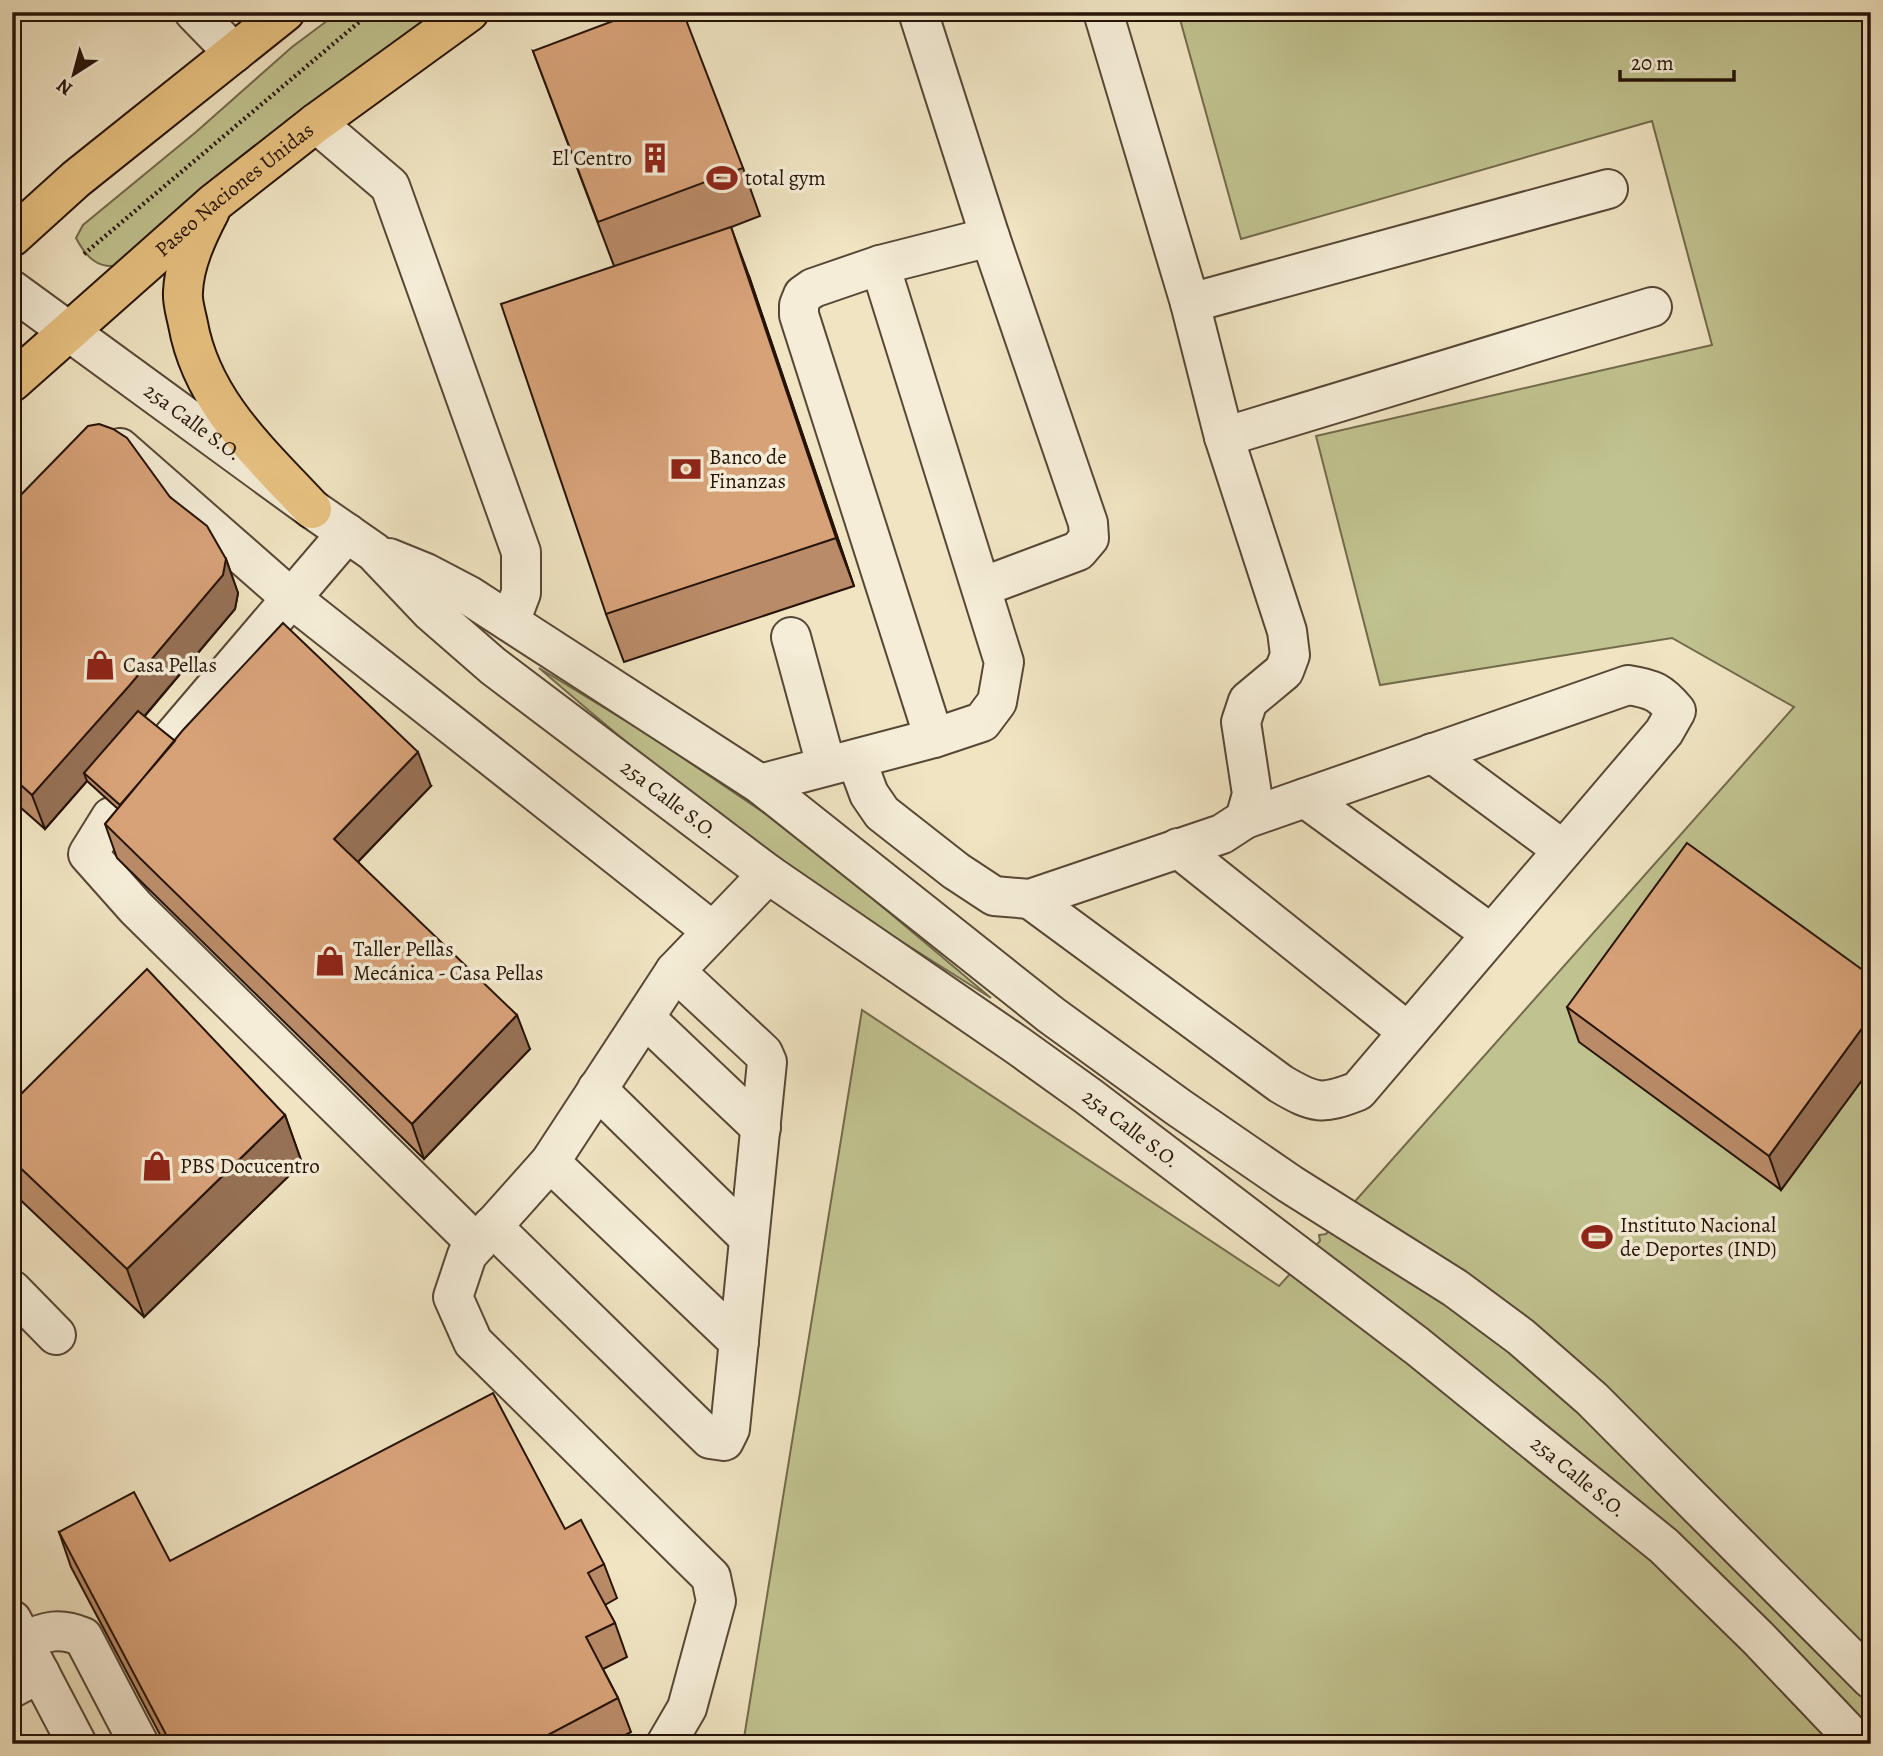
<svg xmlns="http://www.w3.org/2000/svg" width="1883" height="1756" font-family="Alegreya,serif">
  <rect width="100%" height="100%" fill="#f0e4c2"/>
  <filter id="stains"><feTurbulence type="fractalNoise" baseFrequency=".00286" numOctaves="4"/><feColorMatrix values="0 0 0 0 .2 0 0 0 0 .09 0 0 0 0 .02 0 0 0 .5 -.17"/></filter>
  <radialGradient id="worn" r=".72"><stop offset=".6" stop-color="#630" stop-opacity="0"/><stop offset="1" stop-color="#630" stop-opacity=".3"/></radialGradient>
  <path fill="#c0c28f" stroke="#736a4c" stroke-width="2" d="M339,12H447L120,265C98,270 86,257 76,238L83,225L196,132L292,47Z
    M1178,12H1871V1744H743L862,1010L1279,1286L1320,1241L1319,1235L1326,1234L1794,707L1672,638L1380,685L1316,436L1712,345L1652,121L1241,239Z
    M539,668L649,735L797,835L991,998C922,954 852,912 785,864C699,804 618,736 539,668Z"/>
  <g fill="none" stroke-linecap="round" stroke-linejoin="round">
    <g stroke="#584736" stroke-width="42">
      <g id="minor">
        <path d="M194,12L234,53"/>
        <path d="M918,12L990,237L1088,523L1089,538L1078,551L982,587"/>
        <path d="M316,123L390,186L521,552V593L510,622"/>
        <path id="s1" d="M12,290L312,509L374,552L431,612L493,666L768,874L1017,1045L1088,1096L1417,1346L1664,1546L1758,1638L1859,1744"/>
        <path d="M1190,303L1608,189"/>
        <path d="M1224,437L1652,307"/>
        <path d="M120,448L291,598L711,930"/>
        <path d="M389,558L426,573L468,595L760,784L1051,1015L1178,1107L1290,1184L1455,1288L1521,1337L1592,1399L1871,1679"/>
        <path d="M791,637L826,765"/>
        <path d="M173,737L347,533"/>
        <path d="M934,738L799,315V305L803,295L813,288L880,265L990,237"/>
        <path d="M1432,753L1563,850"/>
        <path d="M856,759L869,794L882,813L956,871L994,896L1030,899L1222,834L1245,819L1252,794L1241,722L1248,701L1284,671L1290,655L1287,631L1224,437L1190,303L1103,12"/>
        <path d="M760,784L934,738L982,722L997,702L1004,662L880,265"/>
        <path d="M1305,798L1490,933"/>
        <path d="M111,817L88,854L136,908L477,1244"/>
        <path d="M1178,848L1408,1032"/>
        <path d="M1030,899L1281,1084C1315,1104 1322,1105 1358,1091L1664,732L1676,711C1660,692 1653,689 1628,685L1245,819"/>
        <path d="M645,1018L761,1128"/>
        <path d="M597,1089L749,1238"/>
        <path d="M550,1162L739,1342"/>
        <path d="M492,1226L710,1439L724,1441L730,1429L767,1062L763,1053L675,971"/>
        <path d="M12,1290L56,1335"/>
        <path d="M12,1620L77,1744"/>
        <path d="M23,1641C47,1631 59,1627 83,1637L139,1744"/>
        <path d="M12,1688L40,1673"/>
        <path d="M666,1744L687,1708L716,1601L711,1577L473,1342L453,1297L467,1255L550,1162L675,971L768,874"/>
      </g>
    </g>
    <g stroke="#261308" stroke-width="42">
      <g id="major">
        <path d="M210,211C197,236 184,264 183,292C182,302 186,314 188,324C202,402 260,453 312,509"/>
        <path d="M12,237L76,179L285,12"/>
        <path id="s2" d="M12,382L214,203L316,123L469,12"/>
      </g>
    </g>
    <path stroke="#261308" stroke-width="4.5" stroke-dasharray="2 3.5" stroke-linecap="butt" d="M84,254L371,12"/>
    <use href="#minor" stroke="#f5edd7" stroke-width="38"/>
    <use href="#major" stroke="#e8c281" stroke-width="38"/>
  </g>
  <path fill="#ba8b68" stroke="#261308" stroke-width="2" d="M533,51L743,168L760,216L721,231L749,276L854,586L624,662L606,614L614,266Z
    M170,497L226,559L238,593L235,609L144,717L175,741L431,786L358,862L530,1049L424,1159L117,858L105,824L118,809L87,781L45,829L12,800V504Z
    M1871,976V1068L1781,1190L1579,1042L1567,1007Z
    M12,1103L285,1115L302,1163L144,1317L12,1192Z
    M565,1529L604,1564L617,1598L605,1605L615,1623L627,1657L603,1669L618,1698L631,1732L609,1744H165L71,1567L59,1532L170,1561Z"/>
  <path fill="#977155" stroke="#261308" stroke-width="2" d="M731,227L749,276L854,586L836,538Z
    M226,559L238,593L235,609L141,720L84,773L87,781L45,829L32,795Z
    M418,752L431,786L347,873L334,839Z
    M517,1015L530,1049L424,1159L412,1124Z
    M1871,1016V1068L1781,1190L1769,1156Z
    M285,1115L302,1163L144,1317L127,1269Z"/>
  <path fill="#d8a279" stroke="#261308" stroke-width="2" d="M637,12H683L743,168L598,222L533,51Z
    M731,227L836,538L606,614L501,304Z
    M99,424L113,429L127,438L170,497L207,526L226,559L223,575L129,686L32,795L12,777V504L88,426Z
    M283,623L418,752L334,839L517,1015L412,1124L105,824L183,730Z
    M138,711L175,741L120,805L84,773Z
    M1687,843L1871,976V1016L1769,1156L1567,1007Z
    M147,969L285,1115L127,1269L12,1160V1103Z
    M493,1393L565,1529L581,1520L604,1564L588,1573L615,1623L586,1637L618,1698L531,1744H171L59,1532L134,1492L170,1561Z"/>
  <defs>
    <g id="building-bare" transform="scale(2.415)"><path d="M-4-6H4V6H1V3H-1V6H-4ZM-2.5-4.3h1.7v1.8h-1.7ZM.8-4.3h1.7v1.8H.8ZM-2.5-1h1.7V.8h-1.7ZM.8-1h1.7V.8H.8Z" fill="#8f2418" stroke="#f5edd7" stroke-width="2.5" paint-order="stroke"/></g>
    <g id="stadium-bare" transform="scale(2.415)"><path d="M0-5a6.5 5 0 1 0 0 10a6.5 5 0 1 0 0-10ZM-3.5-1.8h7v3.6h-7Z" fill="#8f2418" stroke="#f5edd7" stroke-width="2.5" paint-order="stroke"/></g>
    <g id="bank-bare" transform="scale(2.415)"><path d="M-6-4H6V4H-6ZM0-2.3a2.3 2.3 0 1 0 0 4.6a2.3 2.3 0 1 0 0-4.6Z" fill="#8f2418" stroke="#f5edd7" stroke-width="2.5" paint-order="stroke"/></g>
    <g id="shop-bare" transform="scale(2.415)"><path d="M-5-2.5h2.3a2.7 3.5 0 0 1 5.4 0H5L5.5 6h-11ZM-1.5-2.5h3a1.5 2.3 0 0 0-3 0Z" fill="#8f2418" stroke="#f5edd7" stroke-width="2.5" paint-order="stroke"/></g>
  </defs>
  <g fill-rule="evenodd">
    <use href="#building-bare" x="655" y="158"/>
    <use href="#stadium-bare" x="722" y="178"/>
    <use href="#bank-bare" x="686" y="469"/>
    <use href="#shop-bare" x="100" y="665"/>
    <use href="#shop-bare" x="330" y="961"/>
    <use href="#shop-bare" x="157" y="1166"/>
    <use href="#stadium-bare" x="1597" y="1237"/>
  </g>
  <g text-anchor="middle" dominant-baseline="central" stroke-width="7" stroke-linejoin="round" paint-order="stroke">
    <g font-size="21" fill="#261308" stroke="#f5edd7" text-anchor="start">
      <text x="632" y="158" text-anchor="end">El Centro</text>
      <text x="745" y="178">total gym</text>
      <text x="709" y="457">Banco de<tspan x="709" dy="24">Finanzas</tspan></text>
      <text x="123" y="665">Casa Pellas</text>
      <text x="353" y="949">Taller Pellas<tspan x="353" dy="24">Mecánica - Casa Pellas</tspan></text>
      <text x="180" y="1166">PBS Docucentro</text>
      <text x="1620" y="1225">Instituto Nacional<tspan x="1620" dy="24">de Deportes (IND)</tspan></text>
    </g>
    <g font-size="21" fill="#261308" stroke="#f5edd7">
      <text stroke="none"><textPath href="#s2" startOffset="294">Paseo Naciones Unidas</textPath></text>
      <text stroke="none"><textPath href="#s1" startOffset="224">25a Calle S.O.</textPath></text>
      <text stroke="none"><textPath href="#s1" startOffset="833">25a Calle S.O.</textPath></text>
      <text stroke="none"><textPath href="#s1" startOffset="1400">25a Calle S.O.</textPath></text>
      <text stroke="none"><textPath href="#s1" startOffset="1967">25a Calle S.O.</textPath></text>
    </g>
  </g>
  <rect width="1883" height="1756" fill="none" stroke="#f0e4c2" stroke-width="42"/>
  <rect x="14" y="14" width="1855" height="1728" fill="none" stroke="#261308" stroke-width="3.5"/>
  <rect x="21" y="21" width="1841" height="1714" fill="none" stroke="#261308" stroke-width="2"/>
  <g transform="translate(74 74) rotate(216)" stroke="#f5edd7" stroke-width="5" paint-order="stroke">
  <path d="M0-5L12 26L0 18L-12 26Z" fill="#261308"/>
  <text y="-10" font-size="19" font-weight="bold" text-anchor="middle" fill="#261308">N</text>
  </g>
  <path d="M1620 70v10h114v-10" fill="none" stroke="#261308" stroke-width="3.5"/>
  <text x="1631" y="70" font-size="21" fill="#261308" stroke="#f5edd7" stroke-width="5" paint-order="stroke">20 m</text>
  <rect width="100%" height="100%" filter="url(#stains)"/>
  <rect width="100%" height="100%" fill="url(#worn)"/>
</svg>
